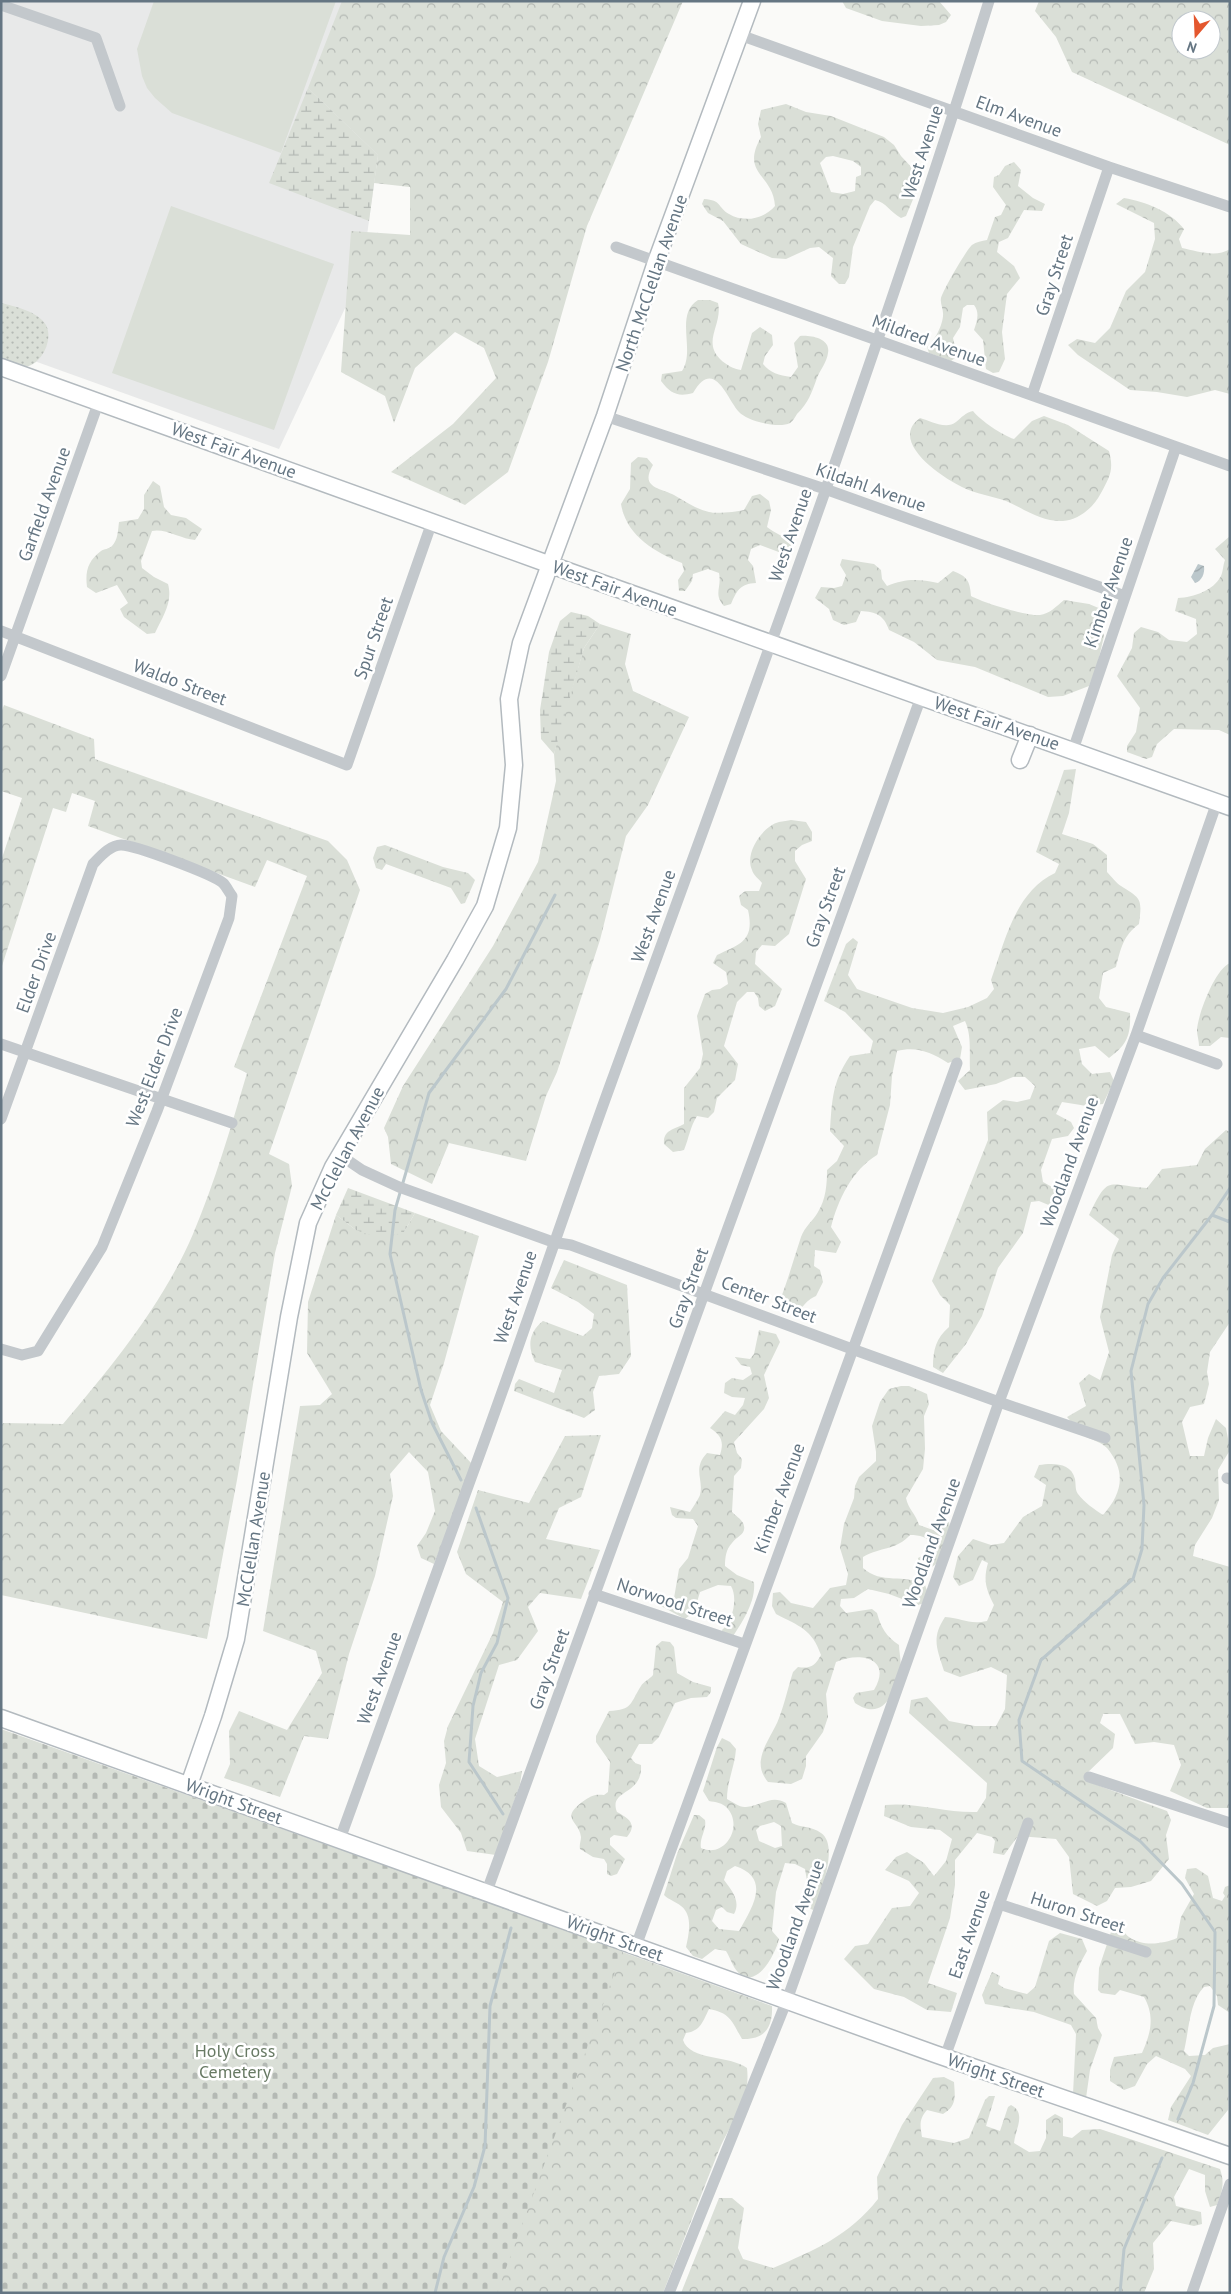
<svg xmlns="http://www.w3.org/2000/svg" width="1231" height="2294" font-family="'PT Sans',sans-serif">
  <defs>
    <pattern id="grass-dots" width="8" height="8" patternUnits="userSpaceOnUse" patternTransform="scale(1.25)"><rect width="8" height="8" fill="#dadfd7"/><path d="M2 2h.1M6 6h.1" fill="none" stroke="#b4b9b4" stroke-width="1.8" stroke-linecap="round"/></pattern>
    <pattern id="forest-crowns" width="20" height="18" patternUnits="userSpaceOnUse" patternTransform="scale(1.25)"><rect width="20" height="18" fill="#dadfd7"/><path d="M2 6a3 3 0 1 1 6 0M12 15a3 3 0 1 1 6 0" fill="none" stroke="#b4b9b4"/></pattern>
    <pattern id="wetland-marsh" width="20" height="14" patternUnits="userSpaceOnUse" patternTransform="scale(1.25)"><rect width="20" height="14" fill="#dadfd7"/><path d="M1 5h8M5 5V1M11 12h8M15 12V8" fill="none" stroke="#b4b9b4"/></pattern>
    <pattern id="cemetery-stones" width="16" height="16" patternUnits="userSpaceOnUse" patternTransform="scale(1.25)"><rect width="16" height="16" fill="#dadfd7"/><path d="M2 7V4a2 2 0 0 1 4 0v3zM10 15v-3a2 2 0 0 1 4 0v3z" fill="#b4b9b4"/></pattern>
    <pattern id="water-waves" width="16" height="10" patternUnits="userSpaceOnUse" patternTransform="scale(1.25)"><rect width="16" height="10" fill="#bbc7cb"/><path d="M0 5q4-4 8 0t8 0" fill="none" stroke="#9ca6aa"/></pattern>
  </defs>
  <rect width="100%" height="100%" fill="#fafaf8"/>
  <path fill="#e8e9e9" d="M1,1H399L362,272L279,449L1,349Z"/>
  <path fill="url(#grass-dots)" d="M1,303C14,306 39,312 46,325C54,340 41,366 24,367C17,367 8,363 1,361Z"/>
  <path fill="url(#forest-crowns)" fill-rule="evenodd" d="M342,1H683L587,226L548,362L508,472L465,505L391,472L453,424L496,378L484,348L455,332L415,368L394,423L385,396L341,372L351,231L410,235V187L374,183L378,155L308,88Z
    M842,1H939L951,15L946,22L939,25L921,26L882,21L846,8Z
    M1039,1H1230V145L1072,72L1056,37L1035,11ZM1181,20H1211V50H1181Z
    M786,104L806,112L831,116L884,137L894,145L901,156L914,170L919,185L906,216L901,218C891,213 886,202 875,200L870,206L853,247L849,277L845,284H839L831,276L833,258L819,247L810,248L786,259L772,258L741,244L723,221L708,213L702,204L704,199C722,200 717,207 729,214C744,223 764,219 775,206C773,173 740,175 761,137L758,124L761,110ZM833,156L853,161L861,167V175L856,177L855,191L843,194L831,192L820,163L826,157Z
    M1014,162L1021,170L1018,186L1033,198L1045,204L1042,211L1024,210L1008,238L999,242L997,252L1014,266L1020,278L1007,294L1002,332L1005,359L999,372L993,373L986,369L983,340L974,330C977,321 980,313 974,305H967L963,308L960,327L953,338L956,351L955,358L951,361L929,353L927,347C935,341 944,323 943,313C943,308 940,303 941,298C943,290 967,249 972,245C976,242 982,241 987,240L995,217L1001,215L1006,205L993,187L994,177L999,175L1005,166Z
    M1124,198C1146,202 1170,211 1184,229L1179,239L1182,248C1197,251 1216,258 1230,249V394L1215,390L1187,397L1157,392L1130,390L1078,355L1068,345L1077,339L1095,343L1110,328L1126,291L1145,272L1155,239L1154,223L1116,204Z
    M698,300H710L718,303C723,324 702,341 720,359C726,365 734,369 741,370L752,333L760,327L772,335L773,345L765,356L763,364C770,373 779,375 791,377L798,367L794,343L800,336C810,335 831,338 828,353C827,362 820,370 817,378C811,394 809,402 797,414C795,417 793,421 790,423C779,429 747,421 739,412C726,397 714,357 693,393C678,397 671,394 661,381L662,374L682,371C696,350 674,315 698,300Z
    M973,411C981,421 1002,435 1014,439L1032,421L1044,416L1068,425L1109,451C1114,470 1110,476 1101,493C1094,507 1079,520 1063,521C1042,522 1024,509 1006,501C992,496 976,494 962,487C941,477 888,441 920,418C931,421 946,430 956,422C962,417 965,413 973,411Z
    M638,457L647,458L653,465C639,488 661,488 674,495C686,502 696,509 709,512C716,514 736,512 744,510L752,496L760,494L769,501L771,510L767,527C775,534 784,535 791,543V551L784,554L760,545L751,549L748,560L753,566L756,583C740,584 737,590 731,604L724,606C713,594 722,588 719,573L708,569L693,574L692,581L685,591H679L678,580L684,571L682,563C654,552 626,535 621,504L630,489L631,463Z
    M153,481L160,486L164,507L171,515L186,518L202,529L195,540C181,539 165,528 152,531L141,561L142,568L154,577L168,584C173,602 163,616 155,633L147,634L124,617L120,609L128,603L117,585L96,593L87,587C85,571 88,561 101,551C104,549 109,549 112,546C118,540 118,530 119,522L138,519L144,509V495Z
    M1230,536V735L1219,730L1174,729L1157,744L1152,757L1146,759L1127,752V746L1136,732L1140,708L1117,676L1132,648L1134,633L1141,627L1158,632L1169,640L1187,642L1197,634L1196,619L1175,611L1178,598C1194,597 1213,591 1221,576C1223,572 1223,565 1225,560L1215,549Z
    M842,559L874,564L881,570L882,579L887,586C906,578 919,579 938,583L953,571C967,576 970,581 971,596C984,603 1026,616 1040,615C1049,614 1057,606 1064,600L1089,604L1101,609L1100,622L1104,636L1097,666L1089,686L1063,696L1048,697L975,667L937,660L914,642L889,630C884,615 876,612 861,611L856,622L844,625L833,620L829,609L815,598L821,587L834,588L842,586L846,575L840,565Z
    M600,624L631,634L625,664L633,691L689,717L648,805L626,836L600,940L557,1072L546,1096L526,1161L449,1143L432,1184L391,1164L388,1137L384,1128L403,1086L493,946L538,862L556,781L554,754L560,729L584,648Z
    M4,705L94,739L95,759L328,841L347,860L360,890L269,1154L289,1164L292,1186L275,1253L237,1480L207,1639L1,1595V1427L3,1423L63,1424C112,1366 163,1304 193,1234C215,1182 231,1127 247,1073L234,1067L307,876L267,860L255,887L88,826L95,801L72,793L66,812L53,808L1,969V861L22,798L1,791V713Z
    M1076,769L1069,813L1062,834L1093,844L1107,855V872C1112,877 1116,883 1121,886C1142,899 1142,899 1139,924C1123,936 1121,948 1116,967L1103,973L1099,998L1106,1007L1130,1013C1131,1035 1127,1045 1109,1058L1095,1046L1079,1049L1082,1064L1092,1074L1110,1072L1114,1081L1103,1104L1087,1106L1062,1102L1056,1114L1071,1122L1074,1128L1068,1136L1052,1139L1041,1170L1043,1182L1063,1193L1061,1202L1051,1206L1039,1201L1031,1202L1023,1233L998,1268L982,1316L966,1344L943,1373L933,1367C933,1350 936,1338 949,1327L950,1305L940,1295L932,1281L988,1140L987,1112L1003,1100L1017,1102L1030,1099L1035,1086L1025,1077H1013L996,1084L965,1090L958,1081L970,1070C969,1053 972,1036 965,1021L953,1026L962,1047L960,1059L948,1063C931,1052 916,1046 897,1051L892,1076L890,1105L877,1155C852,1170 838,1200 831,1227L841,1242L836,1253L815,1250L814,1266L820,1270L823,1282L816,1296C800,1302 803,1320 781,1305L780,1300C788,1280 794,1258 801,1237C805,1226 813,1221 818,1212C826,1199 827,1184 827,1170L837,1161L844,1146L830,1131C832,1101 832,1082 850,1056L870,1053L873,1041L845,1012L824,1001L846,944L853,938L858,942L848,975L857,989L912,1008L943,1013L968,1007L987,998L994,989L991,980C1005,941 1015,892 1055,873L1059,864L1036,852L1064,770Z
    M791,820L806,822L812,832V841L802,845L795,851V861L806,879L789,934L775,946L762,945L756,952L755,964L782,989L775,1006L765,1011L759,1006L758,998L754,992H747L737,1002L724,1046L738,1064L735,1080L717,1098L714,1112L708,1118L697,1116C690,1127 689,1138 684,1150L673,1152L664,1144C663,1130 673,1130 684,1124V1088L700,1068L703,1054L697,1016L705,994L712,990L720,989L728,984L726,972L713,963L717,955C740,944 755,941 748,910L741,905L739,896L745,891H759L762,883C759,879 753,875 752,870C744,853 763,826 779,822C783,821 788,821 791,820Z
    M385,845L443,867L468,873L475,880L465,903L461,904L451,888L386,864L382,870L376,868L373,858L377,847Z
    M1230,963V1038L1221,1037L1210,1046H1199C1199,1041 1197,1035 1197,1030C1198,1014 1215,969 1230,963Z
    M1226,1130L1230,1132V1322L1210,1352L1207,1372L1209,1384L1204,1404L1190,1407L1182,1422L1190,1456H1204L1208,1438L1216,1419L1226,1428L1230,1450L1218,1470L1219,1500L1212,1518L1195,1545L1193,1556L1230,1567V1808H1207L1170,1791L1181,1765L1174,1745L1154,1742L1135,1744L1120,1714H1103L1100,1723L1115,1734L1113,1748L1085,1775L1089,1782L1167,1811L1171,1820L1166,1835L1169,1859L1151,1881L1131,1887L1115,1888L1107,1901L1097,1906L1073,1894L1069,1857L1056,1839L1018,1836L1004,1855L993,1853L995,1841L992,1837L977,1833L955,1860V1885L950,1918L928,1983L957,1993L951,2012L927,2010L904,1997L874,1989L844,1959L855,1946L868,1944L892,1908L910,1906L919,1893L909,1881L885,1870L896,1857L907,1852L924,1863L934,1876L946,1861L952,1839L940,1830L911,1827L884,1816L885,1805C916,1802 946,1813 977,1812L986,1798L987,1783L909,1713L911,1700L927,1697L949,1721L975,1726H996L1005,1709L1007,1675L991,1667L960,1677L944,1671C937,1649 931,1638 945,1617C963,1618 968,1625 987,1621L994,1605C986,1590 983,1580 988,1563L982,1560L973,1580L959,1586L953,1577L958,1556L973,1539L991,1545L1004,1543L1023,1517L1042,1506L1046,1485L1034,1477L1039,1465C1052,1463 1071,1462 1075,1479C1076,1485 1075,1490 1078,1494C1085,1503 1094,1509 1103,1515C1122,1494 1127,1472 1107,1448C1102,1443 1093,1440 1086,1437C1079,1432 1073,1423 1067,1417L1086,1406L1079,1383L1089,1374L1100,1380L1109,1352L1100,1317L1112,1255L1119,1239L1089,1215C1109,1174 1106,1185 1147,1188L1162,1169L1197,1165L1205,1149Z
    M415,1213L479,1236L444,1363L430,1405L441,1431L473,1465L434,1564L421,1558L417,1546L426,1533L435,1511L428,1472L409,1452L390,1474L393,1496L375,1576L349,1654L328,1739L304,1736L280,1797L224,1778L230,1764L229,1731L239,1711L287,1730L322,1673L316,1651L263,1631L300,1406L320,1405L332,1394L307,1353L308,1302L336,1215L356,1230L404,1232Z
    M564,1260L627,1285L631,1356L619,1374L599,1376L593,1392L595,1410L584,1418L514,1391L515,1384L519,1379L554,1393L562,1370L535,1362C527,1346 529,1332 543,1321L583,1336L592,1328L594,1314L578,1302L551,1288Z
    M759,1330L776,1334L780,1342L764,1375L769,1398L764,1409L734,1442L737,1453L742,1459L741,1468L734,1476L732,1512C735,1515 741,1519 743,1523C748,1534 737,1536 732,1543C726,1549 725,1558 725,1566L737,1575L754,1582C756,1602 742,1622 732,1638L723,1635L722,1630C733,1621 738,1598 731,1586L718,1585L700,1592L694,1612L685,1619L661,1606L674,1598L679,1569L688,1558L698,1526L693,1519L676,1518L672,1515L670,1507L690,1512C693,1507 698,1500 700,1495C704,1479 692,1469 707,1453L720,1455C724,1442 722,1436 710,1428L725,1411L735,1415L743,1405L745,1398L732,1397L724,1393L725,1383L732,1378L743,1380L752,1374L750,1367L741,1365L735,1357L750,1359L754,1354Z
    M901,1386H909L927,1394L929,1404L924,1416L925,1449L923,1469L906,1498C908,1509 916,1514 919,1525L933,1530L949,1522C952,1538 941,1572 921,1570L918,1564V1558L934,1550V1545C927,1537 920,1535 910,1535C897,1550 880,1547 863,1557V1568C881,1585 905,1573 925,1585L928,1593L924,1603L918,1605L889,1594L868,1589L854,1598L841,1599L840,1606L846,1613L872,1609L877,1613C881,1628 886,1636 899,1645C899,1653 902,1662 900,1669C895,1694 883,1722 855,1703L853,1698L856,1693L874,1690C893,1658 860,1651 836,1662L826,1694L828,1717L823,1732L806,1756V1766L802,1779L791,1784L768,1782C749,1760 772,1738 779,1718C785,1703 788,1687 793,1672L798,1667C810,1669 815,1666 821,1655C812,1629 799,1626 776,1614L772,1606L773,1593L780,1592L791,1603L813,1608L830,1588L846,1585L848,1574L840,1548L844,1524L854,1498L855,1486L859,1477L876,1461V1452L872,1426L880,1402L889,1389Z
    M601,1435L581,1497L559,1508L546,1539L600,1550L581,1599L540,1593L528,1607L538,1631L517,1660L499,1665L475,1739L479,1766L497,1777L522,1771L520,1784L496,1855L467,1851L461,1833L441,1807L439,1785L446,1763L444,1741L448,1726L493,1633L503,1602L466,1574L457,1552L478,1490L529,1503L565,1436Z
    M662,1641L670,1642L674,1647L677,1673L693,1682L711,1687V1692L707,1697L691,1698L675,1703L659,1737L652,1744H639L631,1758L635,1763L641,1765C643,1796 608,1789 617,1812C628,1818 638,1824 627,1837L614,1835L610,1838V1845L625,1859L617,1874L611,1876L607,1874V1864L604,1859L593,1857L580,1849C579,1845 581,1841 581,1837C579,1820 558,1819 585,1800C592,1795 596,1794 604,1795L608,1792L610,1762L596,1742V1736L609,1711C633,1710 630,1703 641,1686C643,1682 650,1679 653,1675L656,1646Z
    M722,1738L730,1742L736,1749C735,1766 727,1781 727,1799C733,1802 740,1808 746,1807C762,1806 771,1794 786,1803L792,1823C801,1828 812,1826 821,1833C839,1845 821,1890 816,1907L813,1910L805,1906L807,1881L805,1869L795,1864L785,1863L776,1892L772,1931L779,1939C776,1952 759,1987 741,1975C733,1969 731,1959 726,1951L715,1949L702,1959L693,1956L686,1947C689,1934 693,1915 681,1906C675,1901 669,1900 664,1895L677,1854L694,1815H699L705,1820C707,1830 699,1838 701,1848C725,1859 744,1826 727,1808C723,1803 715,1802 709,1801L703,1791L717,1747ZM774,1822L781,1826L782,1846L775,1848L759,1841L756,1830L760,1826ZM735,1866C772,1878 752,1908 739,1931L719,1929L712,1921L716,1910L722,1907L727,1912L734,1914C741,1901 732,1891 724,1880L727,1871Z
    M220,1807L772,2006C773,2028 764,2040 742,2039C732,2022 731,2013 709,2009C703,2021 701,2031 686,2033L683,2040C690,2061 730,2055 747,2068C751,2102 731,2121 719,2150C700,2197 682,2245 663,2293H1Z
    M1196,1868L1208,1876L1213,1898L1222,1901L1225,1896L1223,1893L1225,1887L1230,1885V2013L1218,2005L1217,1996L1210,1986L1204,1987C1189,2002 1189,2031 1184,2051L1189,2056L1205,2055L1213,2048L1230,2044L1228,2110L1208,2135L1168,2120L1171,2107L1191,2076L1185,2069L1156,2056L1147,2064L1135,2086L1124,2090L1110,2081V2070L1114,2057L1142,2053C1151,2033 1155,2016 1144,1997L1120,1990L1115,1995L1101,1993L1098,1990L1099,1968L1113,1926C1120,1926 1124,1933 1129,1937C1143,1947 1163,1944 1177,1938L1181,1917L1194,1894L1185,1878L1187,1869Z
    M1060,1933L1082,1939L1087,1951C1080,1963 1072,1979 1074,1994L1096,2018L1098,2028L1102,2035L1090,2070L1086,2098L1073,2094L1076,2034L1071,2025L1034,2012L985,2004L982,1995L992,1972L1000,1976L998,1984L1004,1988L1027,1994L1035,1987L1049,1941Z
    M944,2077L954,2082C955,2097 957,2106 943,2114L927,2110C919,2119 920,2125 922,2137L954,2143L969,2138L985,2100L989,2096H995L986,2126L1000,2131L1008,2107L1011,2105C1027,2113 1015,2130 1014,2143L1029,2152L1040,2151L1046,2138V2120L1055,2114L1063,2118V2136L1072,2138L1082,2130L1100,2129L1220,2169C1225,2183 1222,2192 1217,2205L1210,2207L1205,2191V2175L1189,2169L1174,2197L1176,2206L1201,2212L1202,2224L1194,2226L1171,2221L1153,2243L1154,2269L1144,2293H681L719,2198H732L744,2208L738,2248L743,2259L773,2268C815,2250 849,2236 878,2199L877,2177L902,2125L933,2078Z"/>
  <path fill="url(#wetland-marsh)" d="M308,88L378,155L369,221L269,183Z
    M571,612L588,616L600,624L584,648L554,754L541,739L540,710L549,652L560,621Z
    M348,1188L415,1213L404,1232L381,1239L356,1230L336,1215Z"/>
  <path fill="url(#cemetery-stones)" d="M1,1729L623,1950L497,2293H1Z"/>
  <path fill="#dadfd7" d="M154,1H336L281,153L172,113L155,98L147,88L142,76L137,49Z
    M171,206L334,264L274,430L112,373Z"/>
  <path fill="url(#water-waves)" d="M1198,564L1204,566C1205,573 1202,581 1195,583L1191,577Z"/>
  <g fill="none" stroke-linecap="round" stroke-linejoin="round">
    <path stroke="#bbc7cb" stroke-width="3" d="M1212,1215L1230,1222
      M461,1480L432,1423L421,1390L390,1254L395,1210L429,1093L506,989L555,895
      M476,1508L508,1598L497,1643L481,1673L473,1706L469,1762L503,1814
      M1178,2119L1193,2083L1214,2006L1215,1932L1182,1884L1140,1841L1022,1761L1019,1720L1041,1660L1133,1579L1142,1549L1144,1505L1131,1371L1148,1304L1163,1278L1212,1215L1230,1188
      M435,2293L444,2257L474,2187L485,2146L490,2006L511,1928
      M1120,2293L1124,2249L1162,2158"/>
    <g stroke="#b3babf" stroke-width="19">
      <path id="secondary" d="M1,367L551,565L1230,807
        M1020,760L1030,735
        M1,1718L935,2054L1230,2156
        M189,1785L213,1716L236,1639L289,1317L308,1223L333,1167L455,960L485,906L508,828L514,765L509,699L521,643L605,416L656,262L752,1"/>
    </g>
    <path stroke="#c3c8cc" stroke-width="11" d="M1,5L96,38L120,106
      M740,35L1109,167L1230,207
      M616,247L1230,466
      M1032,395L1109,167
      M605,416L825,489L1125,596
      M1,631L347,765L432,522
      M1,676L99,401
      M1073,750L1176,447
      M1136,1035L1217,1064
      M1,1044L232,1123
      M1,1119L93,864C100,857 110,845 121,845C135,845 212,874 223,883C226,886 229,892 232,896L229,918L157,1111L102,1247L38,1351L22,1355L1,1349
      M340,1155L362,1170L399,1187L553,1242L571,1245L852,1349L999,1402L1105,1438
      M1227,1478L1230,1479
      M594,1594L744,1644
      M1089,1777L1230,1823
      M340,1839C382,1722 424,1605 467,1489C517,1354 562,1218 611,1083C742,724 875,366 989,1
      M487,1891L921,697
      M999,1904L1146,1952
      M636,1946L957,1063
      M945,2057L1028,1823
      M669,2293L787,2000L999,1402L1136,1035L1217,802
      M1192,2293L1230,2184"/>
    <use href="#secondary" stroke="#fff" stroke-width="16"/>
  </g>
  <g text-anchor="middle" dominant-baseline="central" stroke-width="5" stroke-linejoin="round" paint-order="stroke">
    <g font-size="18" fill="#657683" stroke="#fff">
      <text transform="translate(1019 116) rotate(20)">Elm Avenue</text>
      <text transform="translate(922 152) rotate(-72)">West Avenue</text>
      <text transform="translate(1054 275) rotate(-72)">Gray Street</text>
      <text transform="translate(651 283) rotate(-71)">North McClellan Avenue</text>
      <text transform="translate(929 340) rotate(20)">Mildred Avenue</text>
      <text transform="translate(234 450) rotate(20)">West Fair Avenue</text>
      <text transform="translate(871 487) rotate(19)">Kildahl Avenue</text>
      <text transform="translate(44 504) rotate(-70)">Garfield Avenue</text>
      <text transform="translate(790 535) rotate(-71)">West Avenue</text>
      <text transform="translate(615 588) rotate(20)">West Fair Avenue</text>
      <text transform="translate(1108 592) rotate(-71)">Kimber Avenue</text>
      <text transform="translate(373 638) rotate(-71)">Spur Street</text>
      <text transform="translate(180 682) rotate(21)">Waldo Street</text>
      <text transform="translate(997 723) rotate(19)">West Fair Avenue</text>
      <text transform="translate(825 907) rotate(-70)">Gray Street</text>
      <text transform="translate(653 916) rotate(-70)">West Avenue</text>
      <text transform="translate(36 972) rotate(-70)">Elder Drive</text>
      <text transform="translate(154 1067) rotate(-69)">West Elder Drive</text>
      <text transform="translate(347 1148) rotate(-62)">McClellan Avenue</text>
      <text transform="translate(1069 1162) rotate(-70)">Woodland Avenue</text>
      <text transform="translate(688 1288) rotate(-70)">Gray Street</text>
      <text transform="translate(515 1297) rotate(-71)">West Avenue</text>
      <text transform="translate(769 1299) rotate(21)">Center Street</text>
      <text transform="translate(779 1498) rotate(-70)">Kimber Avenue</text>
      <text transform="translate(253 1539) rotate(-81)">McClellan Avenue</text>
      <text transform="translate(931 1543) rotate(-70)">Woodland Avenue</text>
      <text transform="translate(675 1602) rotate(18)">Norwood Street</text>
      <text transform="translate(549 1669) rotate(-70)">Gray Street</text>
      <text transform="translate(379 1678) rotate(-70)">West Avenue</text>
      <text transform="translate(234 1801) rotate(20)">Wright Street</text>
      <text transform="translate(1078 1912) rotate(18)">Huron Street</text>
      <text transform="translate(795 1925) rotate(-70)">Woodland Avenue</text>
      <text transform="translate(969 1934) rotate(-71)">East Avenue</text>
      <text transform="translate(615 1938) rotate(20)">Wright Street</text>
      <text transform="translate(996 2075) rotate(19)">Wright Street</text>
    </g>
    <g font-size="18" fill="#687a64" stroke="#fff">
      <text x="235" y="2050">Holy Cross<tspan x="235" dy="21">Cemetery</tspan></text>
    </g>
  </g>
  <rect width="1231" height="2294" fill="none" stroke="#657683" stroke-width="5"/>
  <g transform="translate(1196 35) rotate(199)"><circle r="24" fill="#ffffff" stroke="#c1c8cd"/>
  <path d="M0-4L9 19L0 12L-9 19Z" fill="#e4572e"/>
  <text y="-8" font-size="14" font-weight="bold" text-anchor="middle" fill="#657683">N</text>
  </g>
</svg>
